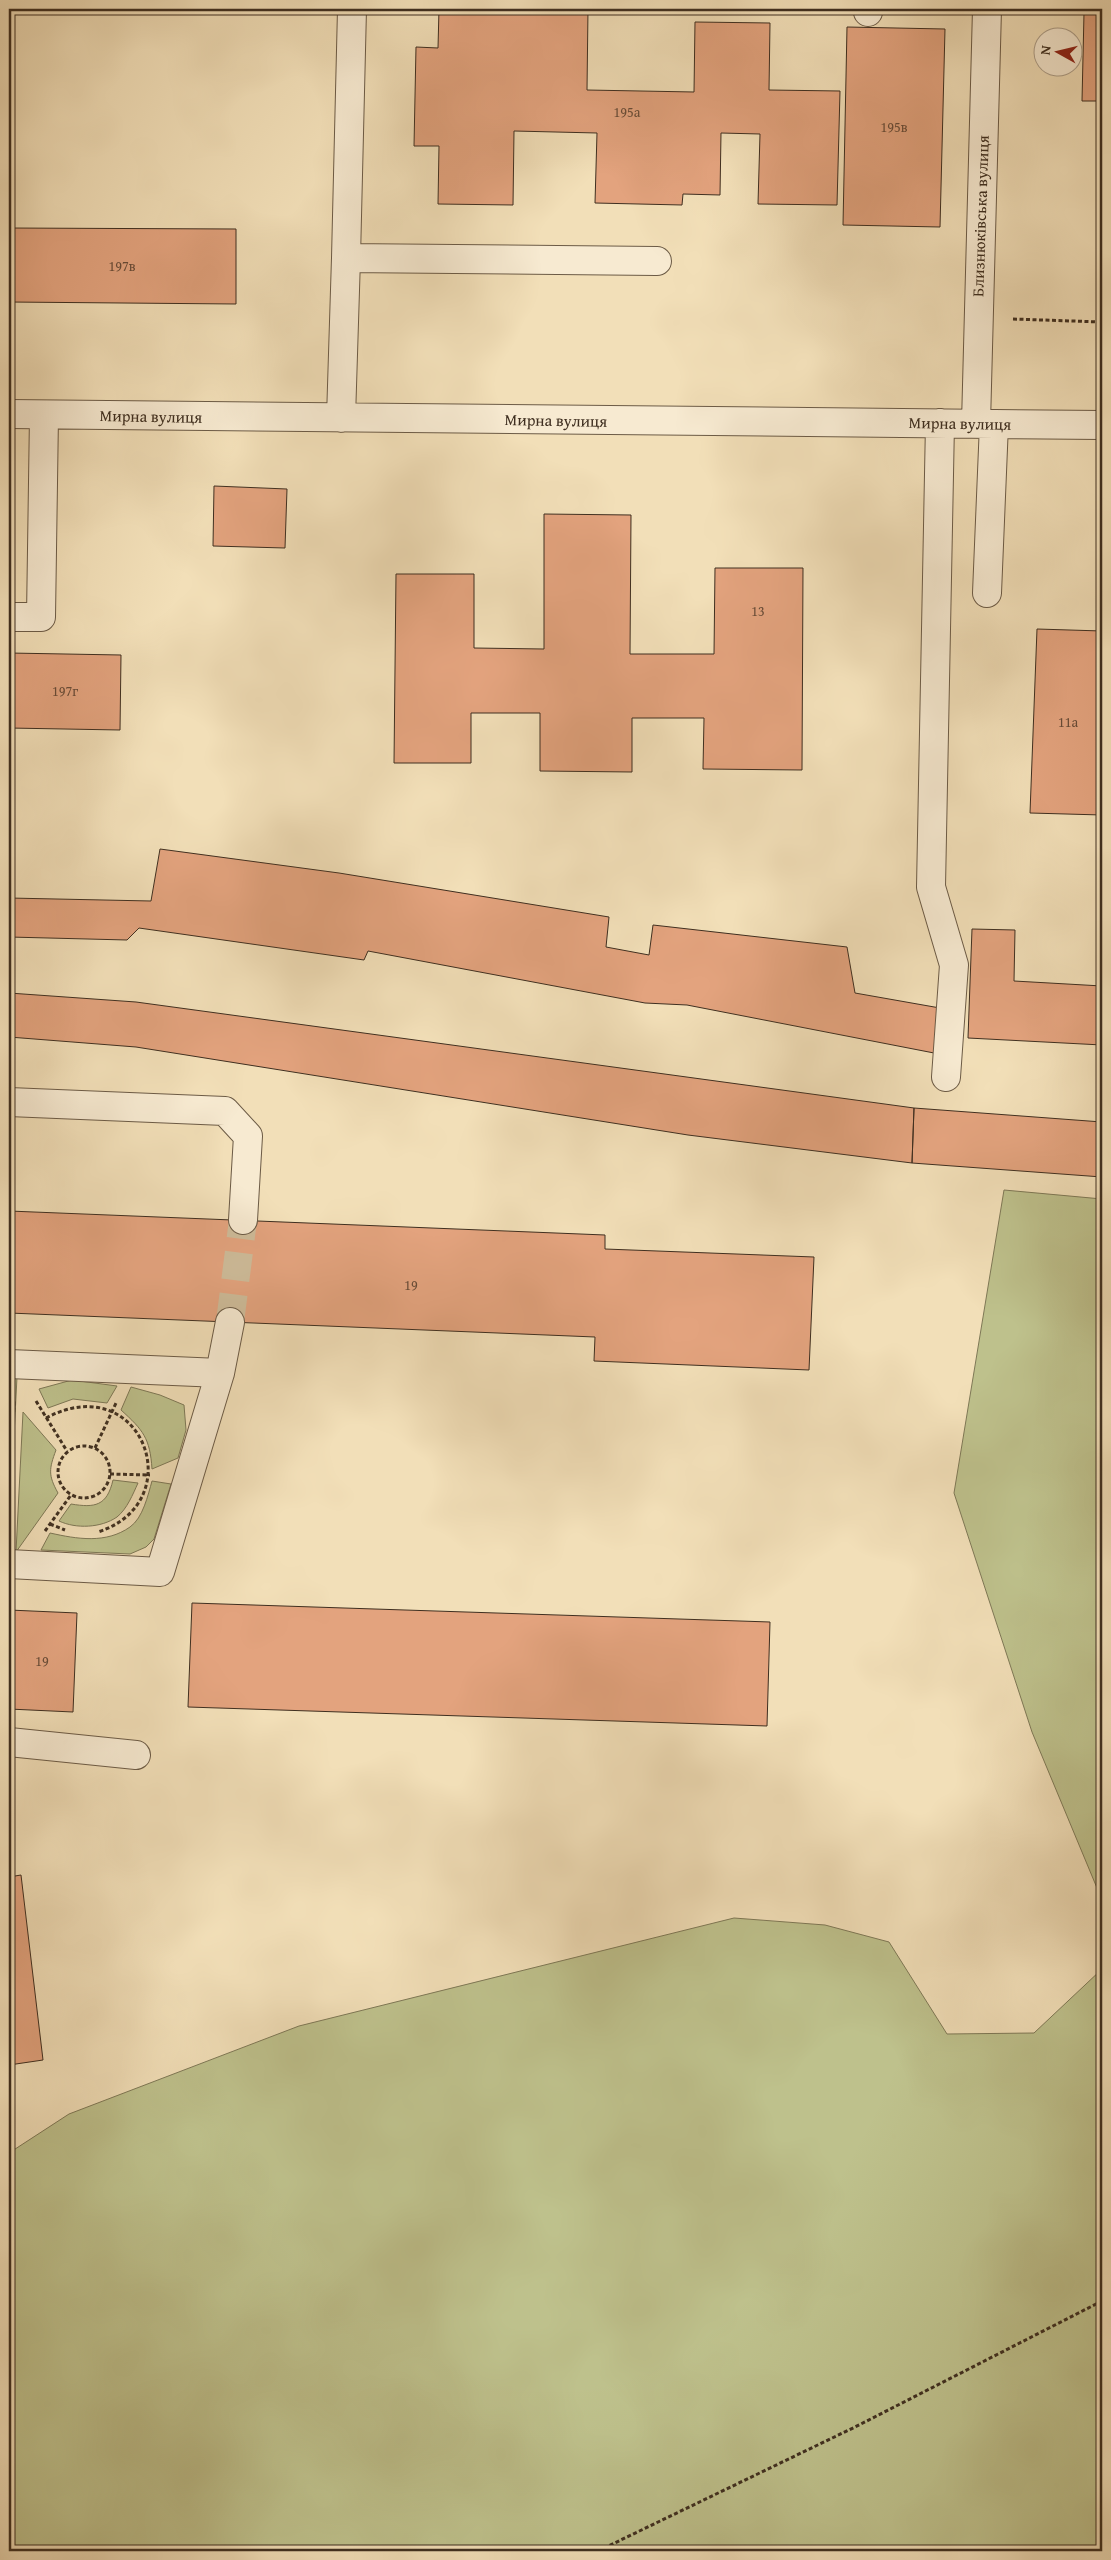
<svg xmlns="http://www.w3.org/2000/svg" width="1111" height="2560" font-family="'Gentium Book Plus',serif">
  <rect width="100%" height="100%" fill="#f2dfb8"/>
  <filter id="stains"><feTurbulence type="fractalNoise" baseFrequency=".004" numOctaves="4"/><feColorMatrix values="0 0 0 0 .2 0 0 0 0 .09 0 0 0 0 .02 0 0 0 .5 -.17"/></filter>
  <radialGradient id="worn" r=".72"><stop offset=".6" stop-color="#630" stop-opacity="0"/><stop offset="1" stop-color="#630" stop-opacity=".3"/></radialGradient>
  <path fill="#bec18c" stroke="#7e7856" d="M1004,1190L1102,1199V1900L1032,1732L954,1493Z
    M9,1377H17L9,1533Z
    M72,1380L117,1386L107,1403L73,1399L48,1408L39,1389Z
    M131,1387L160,1395L184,1405L186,1430L178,1458L152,1469C150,1438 143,1430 121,1410Z
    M23,1412L56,1450C49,1469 48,1475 58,1493L16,1552Z
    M113,1480L138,1483C133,1494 127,1509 117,1517C101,1528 76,1529 59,1521L71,1504C95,1508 107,1506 113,1480Z
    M152,1481L171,1484L154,1539L146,1547L130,1554L41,1550L50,1533C77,1539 106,1544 130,1527C143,1518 148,1495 152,1481Z
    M734,1918L825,1925L889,1942L947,2034L1034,2033L1102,1969V2551H9V2153L69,2114L299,2026Z"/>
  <path fill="#e3a37e" stroke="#3f2f20" d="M439,9H588L587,90L694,92L695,22L770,23L769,90L840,91L837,205L758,204L760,134L721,133L720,195L683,194L682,205L595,203L597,133L514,131L513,205L438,204L439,146H414L416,47L438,48Z
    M1084,13H1102V101H1082Z
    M847,27L945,29L940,227L843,225Z
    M9,228L236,229V304L9,302Z
    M214,486L287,489L285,548L213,546Z
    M544,514L631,515L630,654H714L715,568H803L802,770L703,769L704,718H632V772L540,771V713H471V763H394L396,574H474V648L544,649Z
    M1037,629L1102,631V815L1030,813Z
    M9,653L121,655L120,730L9,728Z
    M160,849L339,873L609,917L606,947L649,955L653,925L847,947L855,993L940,1008L934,1053L687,1005L645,1003L368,951L364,960L139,928L127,940L9,937V898L151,901Z
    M972,929L1015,930L1014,981L1102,986V1045L968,1038Z
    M9,993L136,1002L914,1108L912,1163L688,1135L136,1047L9,1037Z
    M914,1108L1102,1122V1177L912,1163Z
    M9,1211L605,1235V1249L814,1257L809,1370L594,1361L595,1337L9,1313Z
    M192,1603L770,1622L767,1726L188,1707Z
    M9,1610L77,1613L73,1712L9,1709Z
    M21,1875L43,2060L9,2065V1877Z"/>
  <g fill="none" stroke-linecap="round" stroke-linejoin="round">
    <path stroke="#cebc9a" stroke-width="28" stroke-dasharray="28 14" stroke-linecap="butt" d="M230,1322L243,1220"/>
    <g stroke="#6c5b46" stroke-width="30">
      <path id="minor" d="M868,12V9
        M346,258L352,9
        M9,414L1102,425
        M341,418L346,258L657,261
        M940,423L931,887L954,965L946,1077
        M976,423L987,9
        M987,593L994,424
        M9,617H41L44,415
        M9,1102L225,1111L248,1136L243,1220
        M9,1364L220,1373
        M9,1564L160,1572L220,1373L230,1322
        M9,1742L136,1755"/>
    </g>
    <path stroke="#3f2f20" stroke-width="3" stroke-dasharray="4 2.5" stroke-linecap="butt" d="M1013,319L1102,322
      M36,1401L67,1451
      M46,1418C142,1367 192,1502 98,1532
      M58 1472a26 26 0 1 1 52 0a26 26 0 1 1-52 0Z
      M95,1448L116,1403
      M110,1474L150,1475
      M50,1524L65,1530
      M10,1529L14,1400
      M45,1531L71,1495
      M598,2551L855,2427L1102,2301
      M1095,2551L1102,2548"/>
    <use href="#minor" stroke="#f7ead1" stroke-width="28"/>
  </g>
  <g text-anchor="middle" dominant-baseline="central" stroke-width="5" stroke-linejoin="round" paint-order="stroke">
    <g font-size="14" fill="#684c38">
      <text x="627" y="112">195а</text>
      <text x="894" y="127">195в</text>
      <text x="122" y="266">197в</text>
      <text x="758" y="611">13</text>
      <text x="65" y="691">197г</text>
      <text x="1068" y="722">11а</text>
      <text x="411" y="1285">19</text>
      <text x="42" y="1661">19</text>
    </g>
    <g font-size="16" fill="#3f2f20" stroke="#f7ead1">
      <text transform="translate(980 216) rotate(-88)">Близнюківська вулиця</text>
      <text transform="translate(151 416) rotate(1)">Мирна вулиця</text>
      <text transform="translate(556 420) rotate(1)">Мирна вулиця</text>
      <text transform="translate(960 423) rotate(1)">Мирна вулиця</text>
    </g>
  </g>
  <rect width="1111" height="2560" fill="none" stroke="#f2dfb8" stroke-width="30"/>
  <rect x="10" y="10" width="1091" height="2540" fill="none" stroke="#3f2f20" stroke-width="2.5"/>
  <rect x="15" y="15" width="1081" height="2530" fill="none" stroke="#3f2f20"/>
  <g transform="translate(1058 52) rotate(278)"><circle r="24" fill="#f7ead1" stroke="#ad9f8a"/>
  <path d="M0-4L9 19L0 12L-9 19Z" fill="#8f2418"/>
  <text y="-8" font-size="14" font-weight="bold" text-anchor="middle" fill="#3f2f20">N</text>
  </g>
  <rect width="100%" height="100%" filter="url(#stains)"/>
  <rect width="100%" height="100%" fill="url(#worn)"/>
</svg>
